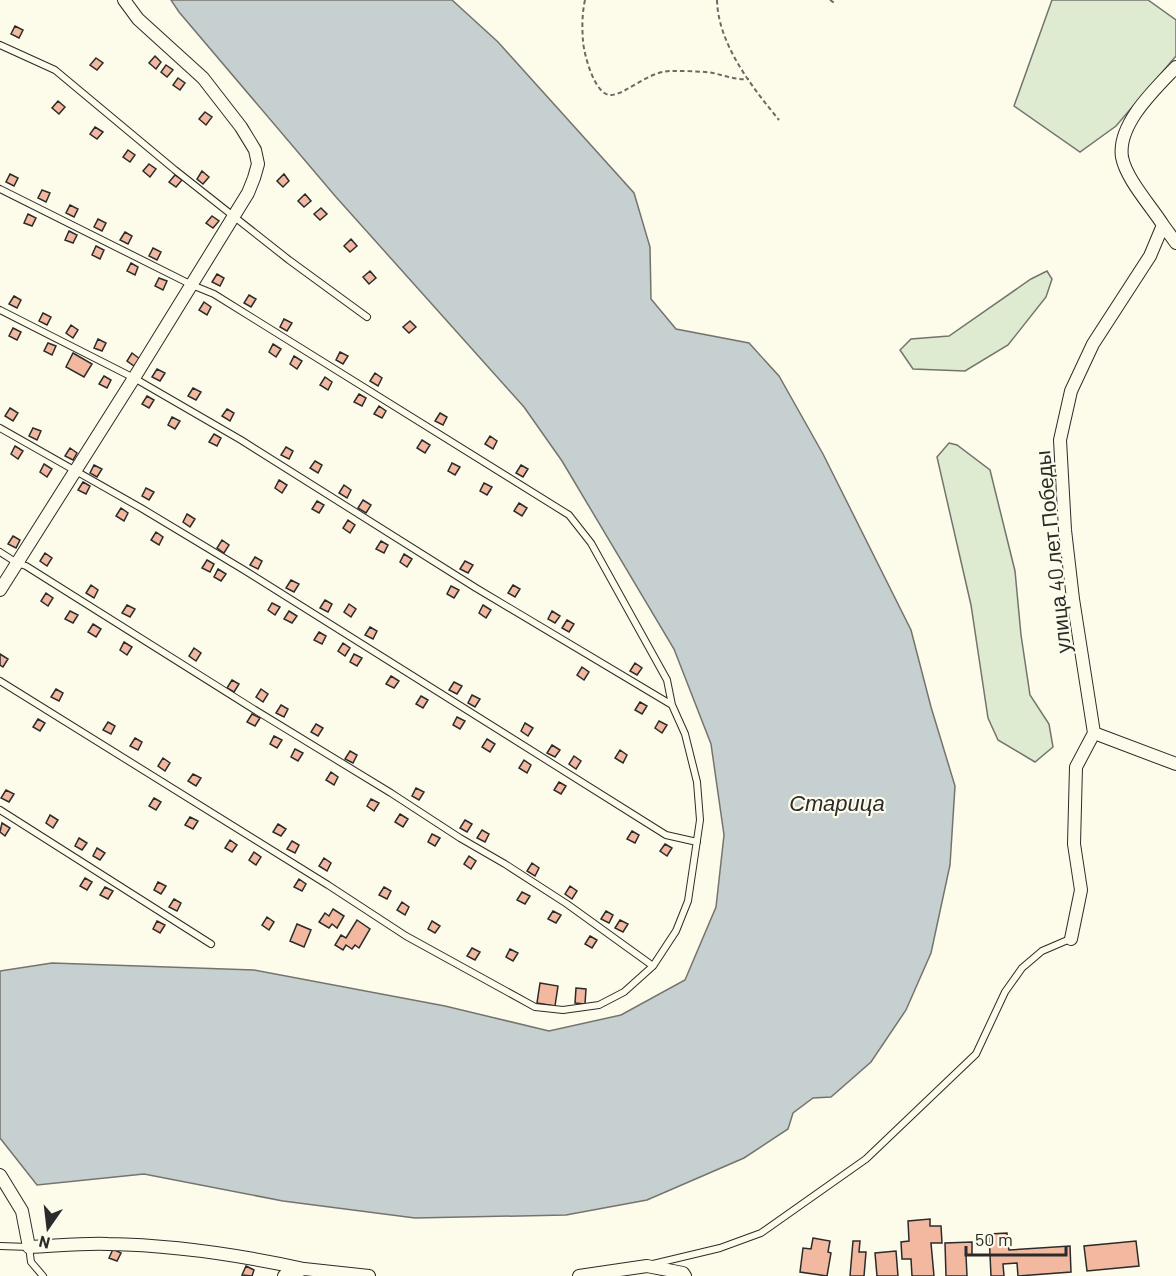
<svg xmlns="http://www.w3.org/2000/svg" width="1176" height="1276" font-family="Barlow,sans-serif">
  <rect width="100%" height="100%" fill="#fdfbea"/>
  <path fill="#deebd1" stroke="#74746e" stroke-width="1.5" d="M1052,0H1148L1176,20V56L1116,126L1080,152L1014,106Z
    M1047,271L1052,279L1046,297L1008,345L965,371L913,369L900,350L911,339L949,336L1031,279Z
    M949,443L957,445L990,470L1015,571L1021,635L1030,695L1049,724L1053,747L1035,762L998,740L988,718L971,605L937,457Z"/>
  <path fill="#c7d0d0" stroke="#74746e" stroke-width="1.5" d="M171,0H452L498,42L634,193L650,247L651,299L676,329L749,343L779,376L823,454L911,630L931,707L955,786L950,865L931,953L906,1010L871,1062L831,1097L813,1098L793,1113L788,1129L744,1158L647,1200L566,1215L415,1218L283,1201L144,1174L37,1185L0,1138V971L52,963L254,970L445,1006L549,1031L621,1015L685,980L716,907L724,835L711,744L674,649L562,461L524,407L336,197L179,12Z"/>
  <path fill="#f2b8a0" stroke="#2b2b2b" stroke-width="1.5" d="M15,26L23,30L19,38L11,34Z
    M155,56L161,62L156,69L149,63Z
    M96,58L103,63L97,70L90,65Z
    M166,65L173,70L167,77L161,72Z
    M178,78L185,83L180,90L173,85Z
    M58,101L65,107L59,114L52,108Z
    M205,112L212,117L206,125L199,119Z
    M95,127L103,132L97,139L90,134Z
    M128,150L135,155L130,162L123,157Z
    M149,164L156,169L150,177L143,171Z
    M202,171L209,177L203,184L197,179Z
    M10,174L18,178L14,186L6,182Z
    M284,174L289,181L283,187L277,181Z
    M175,175L182,180L176,187L169,182Z
    M42,190L50,193L46,202L38,198Z
    M305,194L311,201L304,207L298,201Z
    M70,205L78,209L74,217L66,213Z
    M321,208L327,214L320,220L314,214Z
    M28,214L36,218L32,226L24,223Z
    M212,216L219,221L213,228L206,223Z
    M98,219L106,223L102,231L94,227Z
    M69,231L77,235L73,243L65,240Z
    M125,232L132,236L128,244L120,240Z
    M351,239L357,246L350,252L344,246Z
    M96,246L104,250L100,259L92,255Z
    M153,248L161,252L157,260L149,256Z
    M131,263L138,267L135,275L127,271Z
    M370,271L376,278L369,284L363,277Z
    M217,274L224,278L220,286L212,282Z
    M159,278L167,281L163,290L155,286Z
    M249,295L256,299L251,307L244,303Z
    M14,296L21,300L17,308L9,304Z
    M204,302L211,307L207,315L199,310Z
    M43,313L51,317L47,325L39,321Z
    M284,319L292,323L287,331L280,327Z
    M410,321L416,327L409,333L403,327Z
    M71,325L78,330L73,338L66,333Z
    M13,328L21,332L17,340L9,336Z
    M98,339L106,343L102,351L94,348Z
    M48,343L56,346L52,355L44,351Z
    M273,344L281,349L276,357L269,352Z
    M340,352L348,356L343,364L336,360Z
    M73,353L92,364L84,377L66,367Z
    M132,353L140,359L134,366L127,361Z
    M294,356L302,361L297,369L290,364Z
    M157,369L165,373L160,381L152,377Z
    M375,373L382,378L378,386L370,381Z
    M104,376L111,380L107,388L99,384Z
    M325,377L332,382L328,390L320,385Z
    M193,388L201,392L196,400L188,396Z
    M359,394L366,398L362,406L354,402Z
    M147,396L154,400L149,408L142,404Z
    M379,406L386,411L382,418L374,414Z
    M10,408L18,413L13,421L5,416Z
    M227,409L234,413L230,421L222,416Z
    M440,413L447,417L443,425L435,421Z
    M172,417L180,421L175,429L168,425Z
    M33,428L41,431L37,440L29,436Z
    M214,434L221,438L217,446L209,442Z
    M490,436L497,441L493,449L485,444Z
    M422,440L430,445L425,453L417,448Z
    M15,446L23,451L18,459L11,454Z
    M286,447L293,451L289,459L281,455Z
    M70,448L77,453L73,460L65,456Z
    M315,461L322,465L318,473L310,468Z
    M452,463L460,467L455,475L448,471Z
    M44,464L52,469L47,477L40,472Z
    M94,465L102,469L97,477L90,473Z
    M521,465L528,469L523,477L516,473Z
    M279,480L287,485L282,493L275,488Z
    M83,482L90,486L86,494L78,490Z
    M484,483L492,487L487,495L480,491Z
    M344,485L351,490L347,498L339,493Z
    M146,488L154,492L149,500L142,496Z
    M363,500L371,505L366,513L358,508Z
    M317,501L324,505L319,513L312,509Z
    M519,503L527,508L522,516L514,511Z
    M121,508L128,513L124,521L116,516Z
    M187,514L195,519L190,527L183,522Z
    M348,520L355,525L350,533L343,528Z
    M156,532L163,537L159,545L151,540Z
    M13,536L20,540L16,548L8,544Z
    M222,540L229,545L224,553L217,548Z
    M381,541L388,545L384,553L376,549Z
    M45,553L52,558L47,566L40,561Z
    M404,554L412,559L407,567L400,562Z
    M255,557L262,561L258,569L250,565Z
    M207,560L214,564L210,572L202,568Z
    M465,561L473,565L468,573L460,569Z
    M218,569L226,574L221,581L214,577Z
    M291,580L299,584L294,592L286,588Z
    M91,585L98,590L94,598L86,593Z
    M513,585L520,589L515,597L508,593Z
    M451,586L459,590L454,598L447,594Z
    M46,593L53,598L48,606L41,601Z
    M325,600L332,604L328,612L320,608Z
    M272,603L280,607L275,615L268,610Z
    M349,604L356,609L351,617L344,612Z
    M127,605L135,609L130,617L122,613Z
    M483,605L491,610L486,618L479,613Z
    M70,611L78,615L73,623L65,619Z
    M289,611L297,616L292,623L284,619Z
    M552,611L560,616L555,623L548,619Z
    M567,620L574,624L569,632L562,628Z
    M93,624L101,629L96,637L88,632Z
    M370,627L377,631L373,639L365,635Z
    M319,632L326,636L322,644L314,640Z
    M124,642L132,647L127,655L120,650Z
    M343,643L350,648L345,656L338,651Z
    M194,648L201,653L196,661L189,656Z
    M0,654L8,659L3,667L0,665Z
    M354,654L362,658L357,666L350,662Z
    M635,663L642,668L637,675L630,671Z
    M582,667L589,672L584,680L577,675Z
    M391,676L399,681L394,688L386,684Z
    M232,680L239,684L234,692L227,688Z
    M454,682L462,686L457,694L449,690Z
    M56,689L63,693L59,701L51,697Z
    M261,689L268,694L263,702L256,697Z
    M472,695L480,699L475,707L468,703Z
    M421,696L428,700L423,708L416,704Z
    M640,702L647,706L642,714L635,710Z
    M281,705L288,709L284,717L276,713Z
    M252,714L260,718L255,726L247,722Z
    M457,717L465,721L460,729L453,725Z
    M38,719L45,723L40,731L33,727Z
    M659,721L667,725L662,733L655,728Z
    M108,722L115,726L111,734L103,730Z
    M525,723L533,728L528,736L521,731Z
    M316,724L323,728L318,736L311,732Z
    M274,736L282,740L277,748L270,744Z
    M135,738L142,742L138,750L130,746Z
    M487,739L495,744L490,752L482,747Z
    M552,745L560,750L555,757L547,753Z
    M295,749L303,753L298,761L291,757Z
    M620,750L627,755L623,763L615,758Z
    M350,751L357,755L353,763L345,759Z
    M574,756L581,761L576,769L569,764Z
    M163,758L170,763L165,771L158,766Z
    M524,760L531,765L527,773L519,768Z
    M331,772L338,777L334,785L326,780Z
    M193,774L201,778L196,786L188,781Z
    M559,782L566,786L561,794L554,790Z
    M416,788L424,792L419,800L412,796Z
    M6,790L14,794L9,802L1,798Z
    M154,798L161,802L156,810L149,806Z
    M371,799L379,803L374,811L367,806Z
    M400,814L408,819L403,827L395,822Z
    M50,815L58,820L53,828L46,823Z
    M190,817L198,821L193,829L185,825Z
    M465,820L472,824L467,832L460,828Z
    M2,823L10,828L5,836L0,832Z
    M278,824L286,829L281,836L273,832Z
    M482,830L489,834L485,842L477,838Z
    M632,831L639,835L635,843L627,839Z
    M432,834L440,838L435,846L428,842Z
    M79,838L87,843L82,850L75,846Z
    M230,840L237,845L232,852L225,848Z
    M292,841L299,845L295,853L287,849Z
    M665,844L672,848L667,856L660,851Z
    M97,848L105,853L100,860L93,856Z
    M254,852L261,857L256,865L249,860Z
    M469,856L476,861L471,869L464,864Z
    M324,858L331,863L327,871L319,866Z
    M532,863L539,868L535,876L527,871Z
    M85,878L92,882L87,890L80,886Z
    M299,879L306,884L302,891L294,887Z
    M158,882L166,886L161,894L154,890Z
    M570,886L577,891L572,899L565,894Z
    M105,887L113,891L108,899L100,895Z
    M384,887L391,891L387,899L379,895Z
    M522,892L530,896L525,904L517,900Z
    M174,899L181,903L177,911L169,907Z
    M402,902L409,907L405,915L397,910Z
    M333,909L344,916L337,928L332,924L329,928L319,922L325,913L329,916Z
    M553,911L561,915L556,923L548,919Z
    M606,911L613,915L609,923L601,919Z
    M267,917L274,922L269,930L262,925Z
    M357,920L370,929L359,948L355,945L352,949L346,945L343,950L335,945L341,935L346,938Z
    M620,920L628,924L623,932L615,928Z
    M157,921L165,925L160,933L153,929Z
    M432,921L440,926L435,933L428,929Z
    M297,924L311,930L304,947L290,941Z
    M590,936L597,940L592,948L585,944Z
    M472,948L480,952L475,960L467,956Z
    M510,949L518,953L513,961L506,957Z
    M540,983L558,986L555,1006L537,1003Z
    M576,988L586,989L585,1004L575,1003Z
    M930,1219V1226H941L942,1243H931L934,1276H912L911,1259H902L901,1242L909,1241L908,1221Z
    M1007,1233L1009,1250L1070,1246L1071,1272L1018,1276L1017,1263L1003,1264L1004,1276H991L989,1234Z
    M813,1238L830,1241L828,1252L831,1253L827,1276L800,1272L803,1248L811,1249Z
    M853,1241H860L859,1252H866L864,1276H850Z
    M1136,1241L1139,1266L1087,1271L1084,1246Z
    M972,1242V1255H966L967,1276H946L945,1243Z
    M113,1249L121,1253L117,1261L109,1258Z
    M896,1251L898,1276H877L875,1253Z
    M246,1266L254,1270L252,1276L242,1275Z"/>
  <g fill="none" stroke-linecap="round" stroke-linejoin="round">
    <g stroke="#2b2b2b" stroke-width="8">
      <path id="service" d="M0,45L55,70L175,170L289,260L367,317
        M0,189L192,285L214,294L569,515L591,543L667,680L672,705L685,734L697,782L700,820L688,901L676,931L653,966L624,992L599,1005L563,1010L535,1007L406,936L328,885L0,681
        M0,310L134,378L241,440L476,588L672,705
        M0,428L141,508L244,570L666,835L697,842
        M0,552L17,563L26,566L255,710L391,793L460,838L505,864L567,904L653,966
        M0,810L211,944
        M0,1246L29,1247L31,1262L43,1276
        M653,1264L720,1248L761,1233L866,1159L976,1054L1005,992L1022,968L1042,951L1070,939"/>
    </g>
    <g stroke="#2b2b2b" stroke-width="14">
      <path id="minor" d="M1163,225L1176,243
        M0,590L134,378L248,193L254,178L258,164L255,150L241,127L203,78L138,19L124,0
        M1094,733L1176,764
        M1071,939L1081,890L1074,844L1076,767L1094,733L1073,599L1065,530L1060,440L1071,391L1093,344L1150,256L1163,225C1151,206 1126,179 1122,157C1117,124 1156,88 1176,67
        M0,1175L22,1211L29,1247C55,1246 82,1243 108,1244C173,1245 240,1255 304,1269
        M284,1276L304,1269L369,1276
        M579,1276L647,1266L683,1273L685,1276"/>
    </g>
    <path stroke="#6a6964" stroke-width="2" stroke-dasharray="4.5 3" stroke-linecap="butt" d="M585,0C582,13 582,28 583,41C584,55 595,96 611,95C627,94 648,71 671,71C684,71 700,71 713,73C726,76 735,80 749,79
      M717,0C718,44 752,87 779,120
      M830,0L836,4"/>
    <use href="#service" stroke="#fdfbea" stroke-width="6"/>
    <use href="#minor" stroke="#fdfbea" stroke-width="12"/>
  </g>
  <g text-anchor="middle" dominant-baseline="central" stroke-width="4.5" stroke-linejoin="round" paint-order="stroke">
    <g font-size="21" fill="#2b2b2b" stroke="#fdfbea">
      <text transform="translate(1052 552) rotate(-96)">улица 40 лет Победы</text>
    </g>
    <g font-size="22" font-style="italic" fill="#2b2b2b" stroke="#fdfbea">
      <text x="837" y="802">Старица</text>
    </g>
  </g>
  <g transform="translate(48 1228) rotate(194)" stroke="#fdfbea" stroke-width="4.5" paint-order="stroke">
  <path d="M0-4.5L10 22L0 15L-10 22Z" fill="#2b2b2b"/>
  <text y="-9" font-size="16" font-weight="bold" text-anchor="middle" fill="#2b2b2b">N</text>
  </g>
  <path d="M966 1246v9h100v-9" fill="none" stroke="#2b2b2b" stroke-width="3"/>
  <text x="975" y="1246" font-size="18" fill="#2b2b2b" stroke="#fdfbea" stroke-width="4.5" paint-order="stroke">50 m</text>
</svg>
